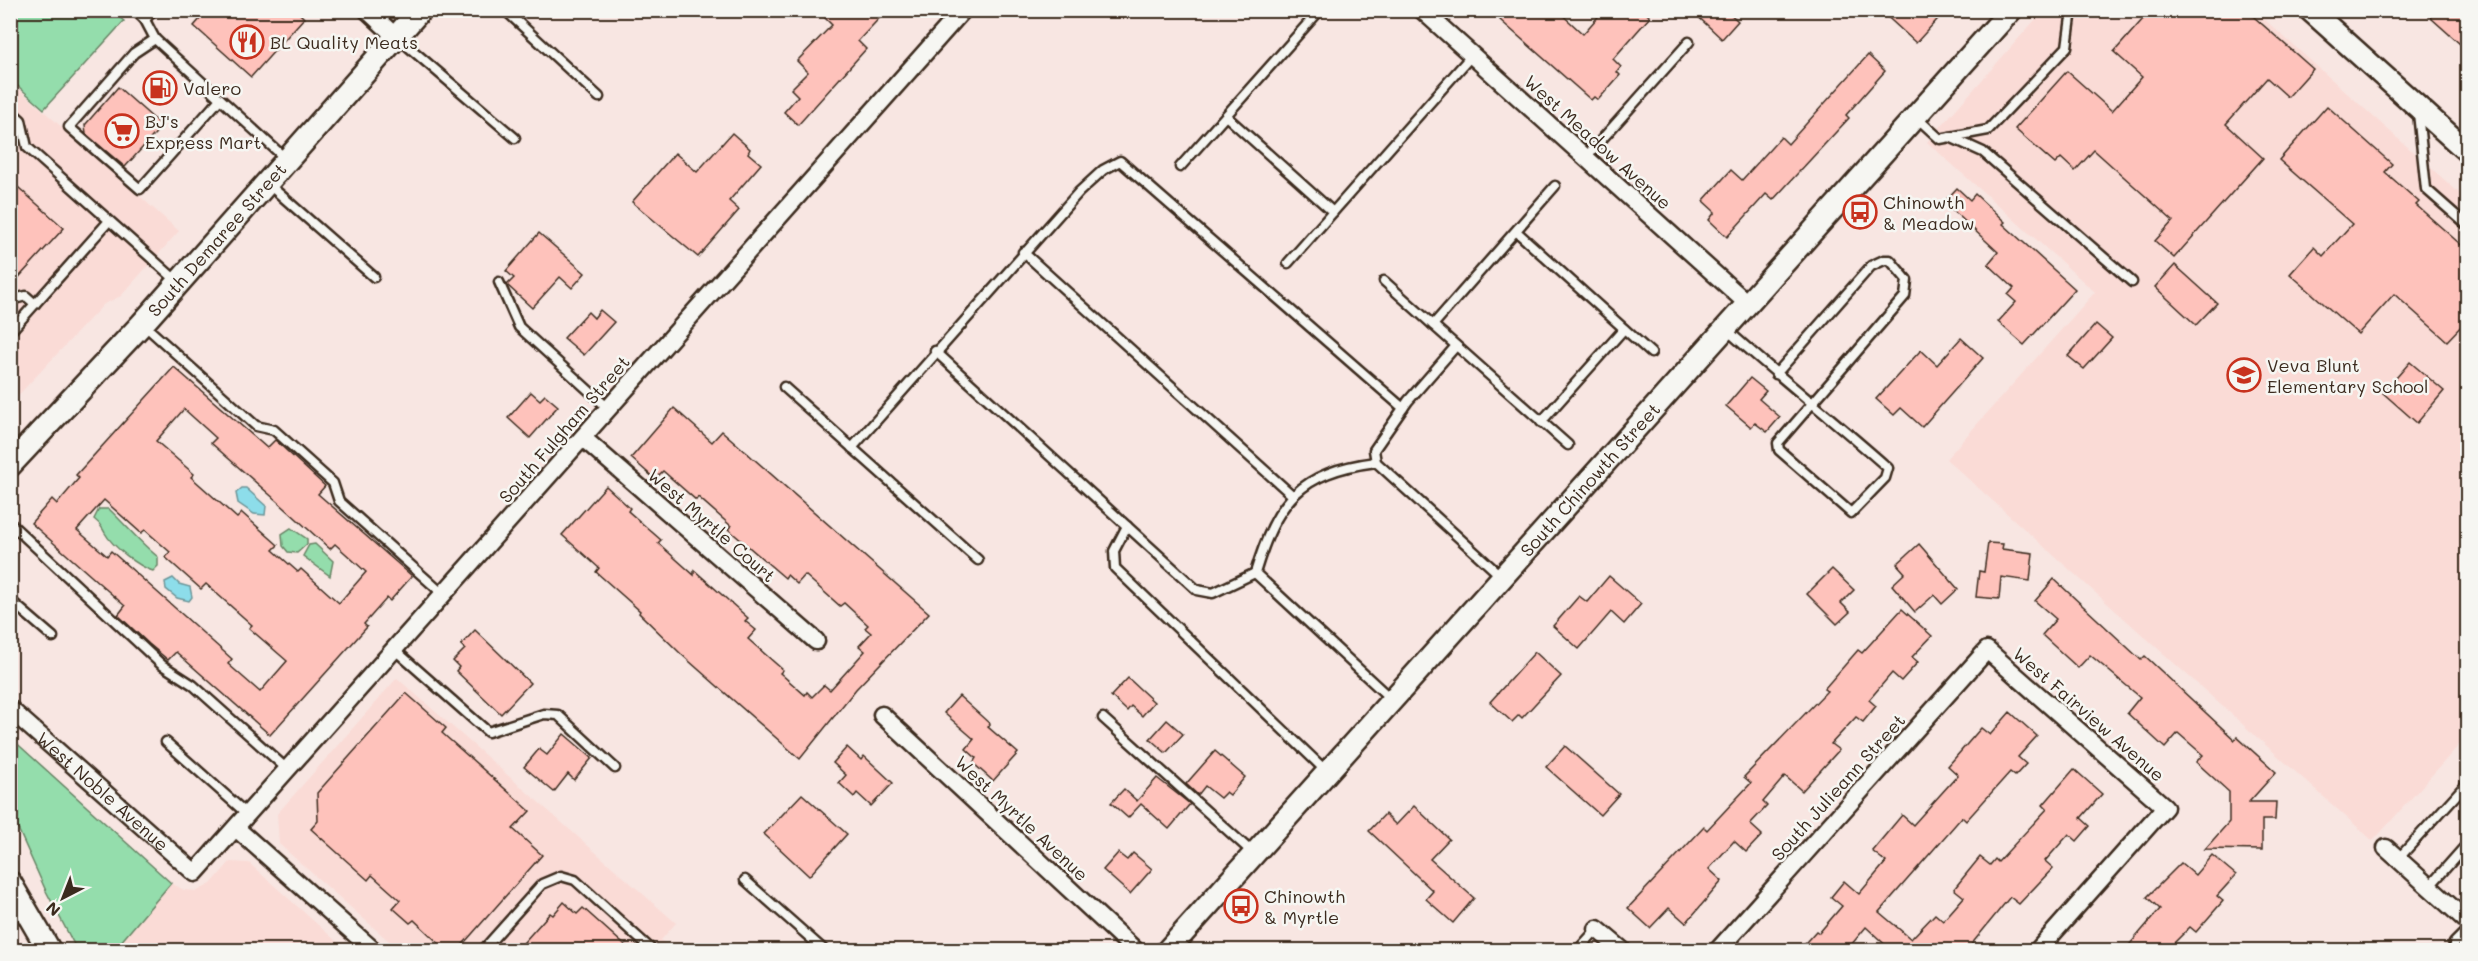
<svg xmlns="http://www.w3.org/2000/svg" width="2478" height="961" font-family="Mali,sans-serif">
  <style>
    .built { fill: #fadbd6 }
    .green { fill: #94ddac; stroke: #688465; stroke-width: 1.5 }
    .water { fill: #8dddea; stroke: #6c9598; stroke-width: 1.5 }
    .building { fill: #fec2bb; stroke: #3b2a1e; stroke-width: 1.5; fill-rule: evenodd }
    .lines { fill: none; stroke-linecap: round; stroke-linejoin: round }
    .service-casing { stroke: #3b2a1e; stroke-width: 13 }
    .minor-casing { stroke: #3b2a1e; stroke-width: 21 }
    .tertiary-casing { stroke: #3b2a1e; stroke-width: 26 }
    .secondary-casing { stroke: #3b2a1e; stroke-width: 27 }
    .service { stroke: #f6f6f2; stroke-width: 8 }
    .minor { stroke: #f6f6f2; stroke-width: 16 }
    .tertiary { stroke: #f6f6f2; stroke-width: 21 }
    .secondary { stroke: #f6f6f2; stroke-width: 22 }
    .labels { text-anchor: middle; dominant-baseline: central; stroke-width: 5; stroke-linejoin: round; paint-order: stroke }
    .poi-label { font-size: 18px; fill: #3b2a1e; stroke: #f6f6f2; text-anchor: start }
    .street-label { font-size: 18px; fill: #3b2a1e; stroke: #f6f6f2 }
  </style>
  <rect width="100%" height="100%" fill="#f8e6e2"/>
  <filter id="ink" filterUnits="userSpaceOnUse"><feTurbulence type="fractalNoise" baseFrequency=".0167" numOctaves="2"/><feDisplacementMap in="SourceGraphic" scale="12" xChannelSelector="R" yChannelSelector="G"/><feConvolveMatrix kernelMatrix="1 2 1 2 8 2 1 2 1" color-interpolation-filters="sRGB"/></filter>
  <g filter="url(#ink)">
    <g class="built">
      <polygon points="2043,11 2255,11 2467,200 2467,736 2373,841 1946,459 2095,292 1927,142"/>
      <polygon points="11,82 179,231 121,296 104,304 11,403"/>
      <polygon points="397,678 676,923 661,940 672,950 399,950 279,844 277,814"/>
      <polygon points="230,862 249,863 346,950 114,950 171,883 184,890 197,891 211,884"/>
    </g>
    <g class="green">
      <polygon points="11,10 112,11 124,21 44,109 11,80"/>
      <path d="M99,509h10c17,16 31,34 49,48v9l-5,5c-14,-4 -41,-25 -48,-38 -4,-7 -4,-9 -11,-14z"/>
      <polygon points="291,528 307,539 307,544 297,553 288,552 283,546 282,534"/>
      <polygon points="315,544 333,561 330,576 303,556 309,545"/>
      <polygon points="11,738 171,883 114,950 77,950 46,891 11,813"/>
    </g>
    <g class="water">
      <polygon points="246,488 266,506 265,515 254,514 238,503 236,493 242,488"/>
      <polygon points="173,578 179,584 190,587 192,597 189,601 177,598 166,589 165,582"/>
    </g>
    <g class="building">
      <polygon points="208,10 296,10 304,18 251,77 194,26"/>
      <polygon points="817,10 887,10 858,41 866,49 798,125 784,112 798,96 791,89 808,72 797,61 832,25"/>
      <polygon points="1508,10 1557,10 1583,34 1604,10 1643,10 1650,17 1613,59 1621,67 1617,72 1620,75 1598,100 1594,97 1591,100 1500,20"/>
      <polygon points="1691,10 1726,10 1738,21 1722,39"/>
      <polygon points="1880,10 1946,10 1916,43"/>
      <polygon points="2151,10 2246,10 2313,69 2288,97 2267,78 2226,124 2263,158 2174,258 2155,241 2173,221 2094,150 2075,171 2061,158 2055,164 2015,129 2067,71 2112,111 2142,77 2114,52"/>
      <polygon points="2422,10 2468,10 2468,51"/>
      <polygon points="1868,55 1885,71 1846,115 1849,118 1773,200 1766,194 1727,237 1709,220 1715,212 1703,201 1731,170 1742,180 1781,137 1788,144"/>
      <polygon points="118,87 162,126 125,167 86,134 85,125"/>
      <polygon points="2327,106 2392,164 2385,172 2419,202 2416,205 2468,251 2468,319 2447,341 2394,294 2358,334 2290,274 2314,247 2323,256 2352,224 2279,160"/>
      <polygon points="732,133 750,149 748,153 761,164 729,201 739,210 698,257 632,202 675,153 697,172"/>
      <polygon points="10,180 64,228 10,287"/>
      <polygon points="1957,188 1970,200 1975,194 2005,222 2003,224 2075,289 2024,345 1998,322 2016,302 2008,295 2014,288 1988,264 1998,252 1944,202"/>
      <polygon points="539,233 585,273 572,288 560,277 532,308 507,285 514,278 506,271"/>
      <polygon points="2175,265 2217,303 2196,325 2155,287"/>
      <polygon points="600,310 614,322 584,355 564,338 588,312 594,318"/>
      <polygon points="2096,324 2112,338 2084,369 2068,356"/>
      <polygon points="1961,338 1983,358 1922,427 1901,408 1894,415 1876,399 1921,350 1937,365"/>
      <polygon points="2410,362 2444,391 2417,423 2383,393"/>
      <path d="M174,367l93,81 8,-8 50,46 -7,8 94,82 -22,25 -3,-3 -23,26 3,3 -97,108 -94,-83 -8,8 -19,-16 -31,-29 7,-9 -94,-83 21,-24 5,5 22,-26 -3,-3zM184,409l32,29 -5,5 66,58 53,48 5,-5 31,28 -27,31 -38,-34 -3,3 -25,-22 5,-5 -36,-32 -5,5 -46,-41 3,-3 -38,-33zM104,500l37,33 4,-3 25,22 -5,5 36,32 5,-5 46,41 -3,3 38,33 -27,31 -32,-28 4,-5 -67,-60 -54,-48 -4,5 -30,-26z"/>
      <polygon points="1750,378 1766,391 1759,399 1780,417 1767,432 1755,423 1751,427 1726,406"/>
      <polygon points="531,392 540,400 545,395 558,406 530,438 508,418"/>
      <polygon points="674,408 712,442 722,431 929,613 856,689 800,759 681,654 639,613 640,611 596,572 599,568 562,535 606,486 630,508 628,511 661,540 658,543 694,575 694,570 748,618 745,621 756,630 748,639 783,670 780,673 805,695 807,692 812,697 824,685 830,690 865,651 859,646 871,633 865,628 868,625 844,603 840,606 805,575 797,584 787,575 785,578 728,529 731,526 698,497 696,500 663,471 655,479 631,458"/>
      <polygon points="1988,543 2003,544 2002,549 2033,553 2030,581 2001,577 1999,599 1976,597 1979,571 1984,572"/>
      <polygon points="1919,544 1958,589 1942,604 1934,595 1915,612 1892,585 1905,573 1897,564"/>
      <polygon points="1832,569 1854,590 1841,603 1850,612 1837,624 1807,594"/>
      <polygon points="1609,576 1641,604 1624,624 1611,612 1579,649 1553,626 1579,596 1587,602"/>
      <polygon points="2054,579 2141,660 2145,656 2235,740 2237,737 2276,772 2249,802 2276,802 2275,820 2262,820 2262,850 2205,849 2229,822 2229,792 2196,762 2203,755 2178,733 2165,748 2127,713 2140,697 2090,655 2078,668 2042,635 2056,619 2035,601"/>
      <polygon points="1902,609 1932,636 1912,657 1918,662 1901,681 1892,673 1869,700 1876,706 1863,722 1856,717 1831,744 1839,750 1802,791 1785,776 1763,802 1767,806 1750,824 1762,835 1746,852 1734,841 1709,869 1722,881 1686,923 1669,908 1650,928 1628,908 1704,827 1707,830 1751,783 1744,777 1827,691 1824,689 1858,650 1862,653"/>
      <polygon points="475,630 530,683 501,714 456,671 459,667 453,661 465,649 461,645"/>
      <polygon points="1535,652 1561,676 1522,718 1519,715 1512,722 1490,702"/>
      <polygon points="1128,678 1154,702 1142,716 1131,706 1127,711 1111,696"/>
      <polygon points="406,693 446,728 442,733 530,811 513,829 542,855 457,951 447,951 414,920 410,923 393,908 400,900 372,875 368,880 311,829 318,821 317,793"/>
      <polygon points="959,696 990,724 988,727 1018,753 993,781 973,763 976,758 966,749 974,739 944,713"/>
      <polygon points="2010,712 2037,736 2018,757 2026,764 2015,776 2010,772 1966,821 1962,817 1879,912 1911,939 1935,914 1943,921 1964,897 1954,889 1980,857 1990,865 1995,859 1998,862 2047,809 2043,805 2074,769 2102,794 2081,818 2090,826 2077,841 2069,834 2045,861 2053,868 2019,904 2010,897 1966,951 1892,951 1866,927 1846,951 1798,951 1816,931 1819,933 1842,906 1831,897 1844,881 1859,894 1886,862 1872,851 1902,815 1913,825 1958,775 1948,766 1981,728 1990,735"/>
      <polygon points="1167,720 1183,734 1166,753 1150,739"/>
      <polygon points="564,734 592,758 574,780 568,774 554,792 524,767 539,749 547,755"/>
      <polygon points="1565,746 1619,794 1600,815 1546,767"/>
      <polygon points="847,747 861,760 864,756 893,783 871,806 857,793 854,797 839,783 846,775 833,763"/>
      <polygon points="1215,751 1245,777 1230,795 1226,792 1220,798 1205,786 1198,795 1186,784"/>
      <polygon points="1157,778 1190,804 1169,829 1141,804 1128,818 1111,803 1124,789 1137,801"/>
      <polygon points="802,794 847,834 809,876 764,834"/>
      <polygon points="1414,806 1449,839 1430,859 1474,898 1453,923 1426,899 1433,891 1369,831 1385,814 1396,825"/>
      <polygon points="1118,853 1127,860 1133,853 1152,869 1130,894 1103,870"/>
      <polygon points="2212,855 2236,875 2217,896 2223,901 2196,932 2190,927 2166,951 2124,951 2160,909 2147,897 2181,863 2195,875"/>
      <polygon points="564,902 577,914 583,908 631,951 516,951 550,913 553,915"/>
    </g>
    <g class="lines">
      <defs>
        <g id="service">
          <polyline points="135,10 145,20 155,39 287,160"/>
          <polyline points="505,10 599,97"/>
          <polyline points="145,20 153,10"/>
          <polyline points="397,37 515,138"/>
          <polyline points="155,39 134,53 69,127 140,189 220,99"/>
          <polyline points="10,110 21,120 27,147 178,282"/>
          <polyline points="2418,113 2426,189 2468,226"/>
          <polyline points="1226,116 1333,212"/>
          <polyline points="1916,117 1940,139 1988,130 2067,47 2072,10"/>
          <polyline points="1950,137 1983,152 2132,282"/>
          <polyline points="1586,157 1689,42"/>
          <polyline points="1180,167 1320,10"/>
          <polyline points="267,183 374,277"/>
          <polyline points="1555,186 1433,325 1568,445"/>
          <polyline points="1517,232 1651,353"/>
          <polyline points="1023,252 1292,495"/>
          <polyline points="1288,263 1472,55"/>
          <polyline points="1384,281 1433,325"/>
          <polyline points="499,282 519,327 609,409"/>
          <polyline points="10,303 14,299 26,296 35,304"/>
          <polyline points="143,324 256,426 274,430 333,483 339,501 444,595"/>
          <path d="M1726,329c53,48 108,91 162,139l-3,10 -34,35 -72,-63 -1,-7 127,-147 2,-16 -17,-20h-6l-13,6 -95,108"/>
          <polyline points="10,332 109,221"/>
          <polyline points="1456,346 1408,401 1374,450 1376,462 1502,577"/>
          <polyline points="935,351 1197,590 1213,593 1255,573"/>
          <polyline points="784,387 978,560"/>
          <polyline points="1541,422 1624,329"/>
          <polyline points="852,448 1079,192 1103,170 1120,161 1403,408"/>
          <path d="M1376,462c-77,10 -99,39 -121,111l137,127"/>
          <polyline points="10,523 162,665 193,685 288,770"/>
          <polyline points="1127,526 1114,551 1115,568 1327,772"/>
          <polyline points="10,600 53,637"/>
          <polyline points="395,650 488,732 544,714 558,715 615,768"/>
          <polyline points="1103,718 1254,854"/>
          <polyline points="166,742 248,815"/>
          <polyline points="2398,859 2468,782"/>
          <polyline points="745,880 824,950"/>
          <polyline points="2429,887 2468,843"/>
          <polyline points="483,950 542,884 561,876 575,880 652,950"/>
          <polyline points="1578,950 1597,929"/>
          <polyline points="2453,950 2454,943 2468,929"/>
        </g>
        <g id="minor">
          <polyline points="367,10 396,37"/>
          <polyline points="1422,10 1748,304"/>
          <polyline points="583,438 816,641"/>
          <path id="s1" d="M10,709l185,164 768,-863"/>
          <polyline points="882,715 1135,950"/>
          <polyline points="237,829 373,950"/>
          <polyline points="2386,848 2468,922"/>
          <polyline points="1597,929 1622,950"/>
          <polyline points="1718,950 1987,650 2165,807 2038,950"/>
        </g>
        <g id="tertiary">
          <polyline points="2310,10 2468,152"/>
          <path id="s2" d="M1168,950l843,-940"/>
        </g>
        <g id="secondary">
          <path id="s3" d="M10,465l132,-141 278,-314"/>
          <polyline points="10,883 49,950"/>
        </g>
      </defs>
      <use href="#service" class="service-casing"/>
      <use href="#minor" class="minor-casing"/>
      <use href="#tertiary" class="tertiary-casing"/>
      <use href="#secondary" class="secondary-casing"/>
      <use href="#service" class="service"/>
      <use href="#minor" class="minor"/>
      <use href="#tertiary" class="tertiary"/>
      <use href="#secondary" class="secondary"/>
    </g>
  </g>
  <defs>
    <symbol id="restaurant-ring" viewBox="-11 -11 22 22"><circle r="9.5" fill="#f6f6f2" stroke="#c8321e" stroke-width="1.5"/><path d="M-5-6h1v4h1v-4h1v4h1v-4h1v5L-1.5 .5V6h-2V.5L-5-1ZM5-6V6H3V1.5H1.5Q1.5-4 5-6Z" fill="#c8321e"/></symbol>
    <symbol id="fuel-ring" viewBox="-11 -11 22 22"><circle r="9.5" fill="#f6f6f2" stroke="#c8321e" stroke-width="1.5"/><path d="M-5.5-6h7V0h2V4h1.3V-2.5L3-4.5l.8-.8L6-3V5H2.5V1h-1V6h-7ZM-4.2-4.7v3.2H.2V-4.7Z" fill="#c8321e"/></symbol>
    <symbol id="supermarket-ring" viewBox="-11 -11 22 22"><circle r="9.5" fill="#f6f6f2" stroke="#c8321e" stroke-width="1.5"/><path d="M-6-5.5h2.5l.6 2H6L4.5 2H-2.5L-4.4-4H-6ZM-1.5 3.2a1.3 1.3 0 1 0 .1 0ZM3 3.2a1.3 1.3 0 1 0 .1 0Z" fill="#c8321e"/></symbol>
    <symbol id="bus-ring" viewBox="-11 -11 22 22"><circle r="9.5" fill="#f6f6f2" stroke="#c8321e" stroke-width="1.5"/><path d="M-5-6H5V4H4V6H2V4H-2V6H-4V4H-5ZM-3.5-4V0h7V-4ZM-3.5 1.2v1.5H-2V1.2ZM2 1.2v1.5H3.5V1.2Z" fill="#c8321e"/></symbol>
    <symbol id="school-ring" viewBox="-11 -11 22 22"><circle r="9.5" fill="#f6f6f2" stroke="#c8321e" stroke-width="1.5"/><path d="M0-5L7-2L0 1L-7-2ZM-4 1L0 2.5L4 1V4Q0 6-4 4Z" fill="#c8321e"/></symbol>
  </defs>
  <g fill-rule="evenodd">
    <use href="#restaurant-ring" x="228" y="23" width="38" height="38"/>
    <use href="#fuel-ring" x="141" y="69" width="38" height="38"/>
    <use href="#supermarket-ring" x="103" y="112" width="38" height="38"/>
    <use href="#bus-ring" x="1841" y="193" width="38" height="38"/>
    <use href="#school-ring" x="2225" y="356" width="38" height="38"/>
    <use href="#bus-ring" x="1222" y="887" width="38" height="38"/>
  </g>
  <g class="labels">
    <g class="poi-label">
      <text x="270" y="42">BL Quality Meats</text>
      <text x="183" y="88">Valero</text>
      <text x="145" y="121">BJ's<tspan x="145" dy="21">Express Mart</tspan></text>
      <text x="1883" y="202">Chinowth<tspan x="1883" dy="21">&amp; Meadow</tspan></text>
      <text x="2267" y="365">Veva Blunt<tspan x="2267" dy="21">Elementary School</tspan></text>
      <text x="1264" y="896">Chinowth<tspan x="1264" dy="21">&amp; Myrtle</tspan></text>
    </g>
    <g class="street-label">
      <text transform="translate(1598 142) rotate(42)">West Meadow Avenue</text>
      <text stroke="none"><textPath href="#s3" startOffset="306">South Demaree Street</textPath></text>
      <text transform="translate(564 429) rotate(-49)">South Fulgham Street</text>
      <text stroke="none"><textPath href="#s2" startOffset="632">South Chinowth Street</textPath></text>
      <text transform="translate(712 525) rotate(41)">West Myrtle Court</text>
      <text transform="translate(2089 714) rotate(41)">West Fairview Avenue</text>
      <text transform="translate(1838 787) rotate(-48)">South Julieann Street</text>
      <text stroke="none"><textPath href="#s1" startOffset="124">West Noble Avenue</textPath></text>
      <text transform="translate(1022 818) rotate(43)">West Myrtle Avenue</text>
    </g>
  </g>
  <rect width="2478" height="961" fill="none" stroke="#f6f6f2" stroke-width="36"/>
  <rect x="18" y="18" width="2442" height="925" fill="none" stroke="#3b2a1e" stroke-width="2" filter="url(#ink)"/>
  <g transform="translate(63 898) rotate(222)" stroke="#f6f6f2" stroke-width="4.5" paint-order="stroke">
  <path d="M0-4.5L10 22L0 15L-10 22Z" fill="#3b2a1e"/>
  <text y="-9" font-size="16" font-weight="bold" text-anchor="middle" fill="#3b2a1e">N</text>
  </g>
</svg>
